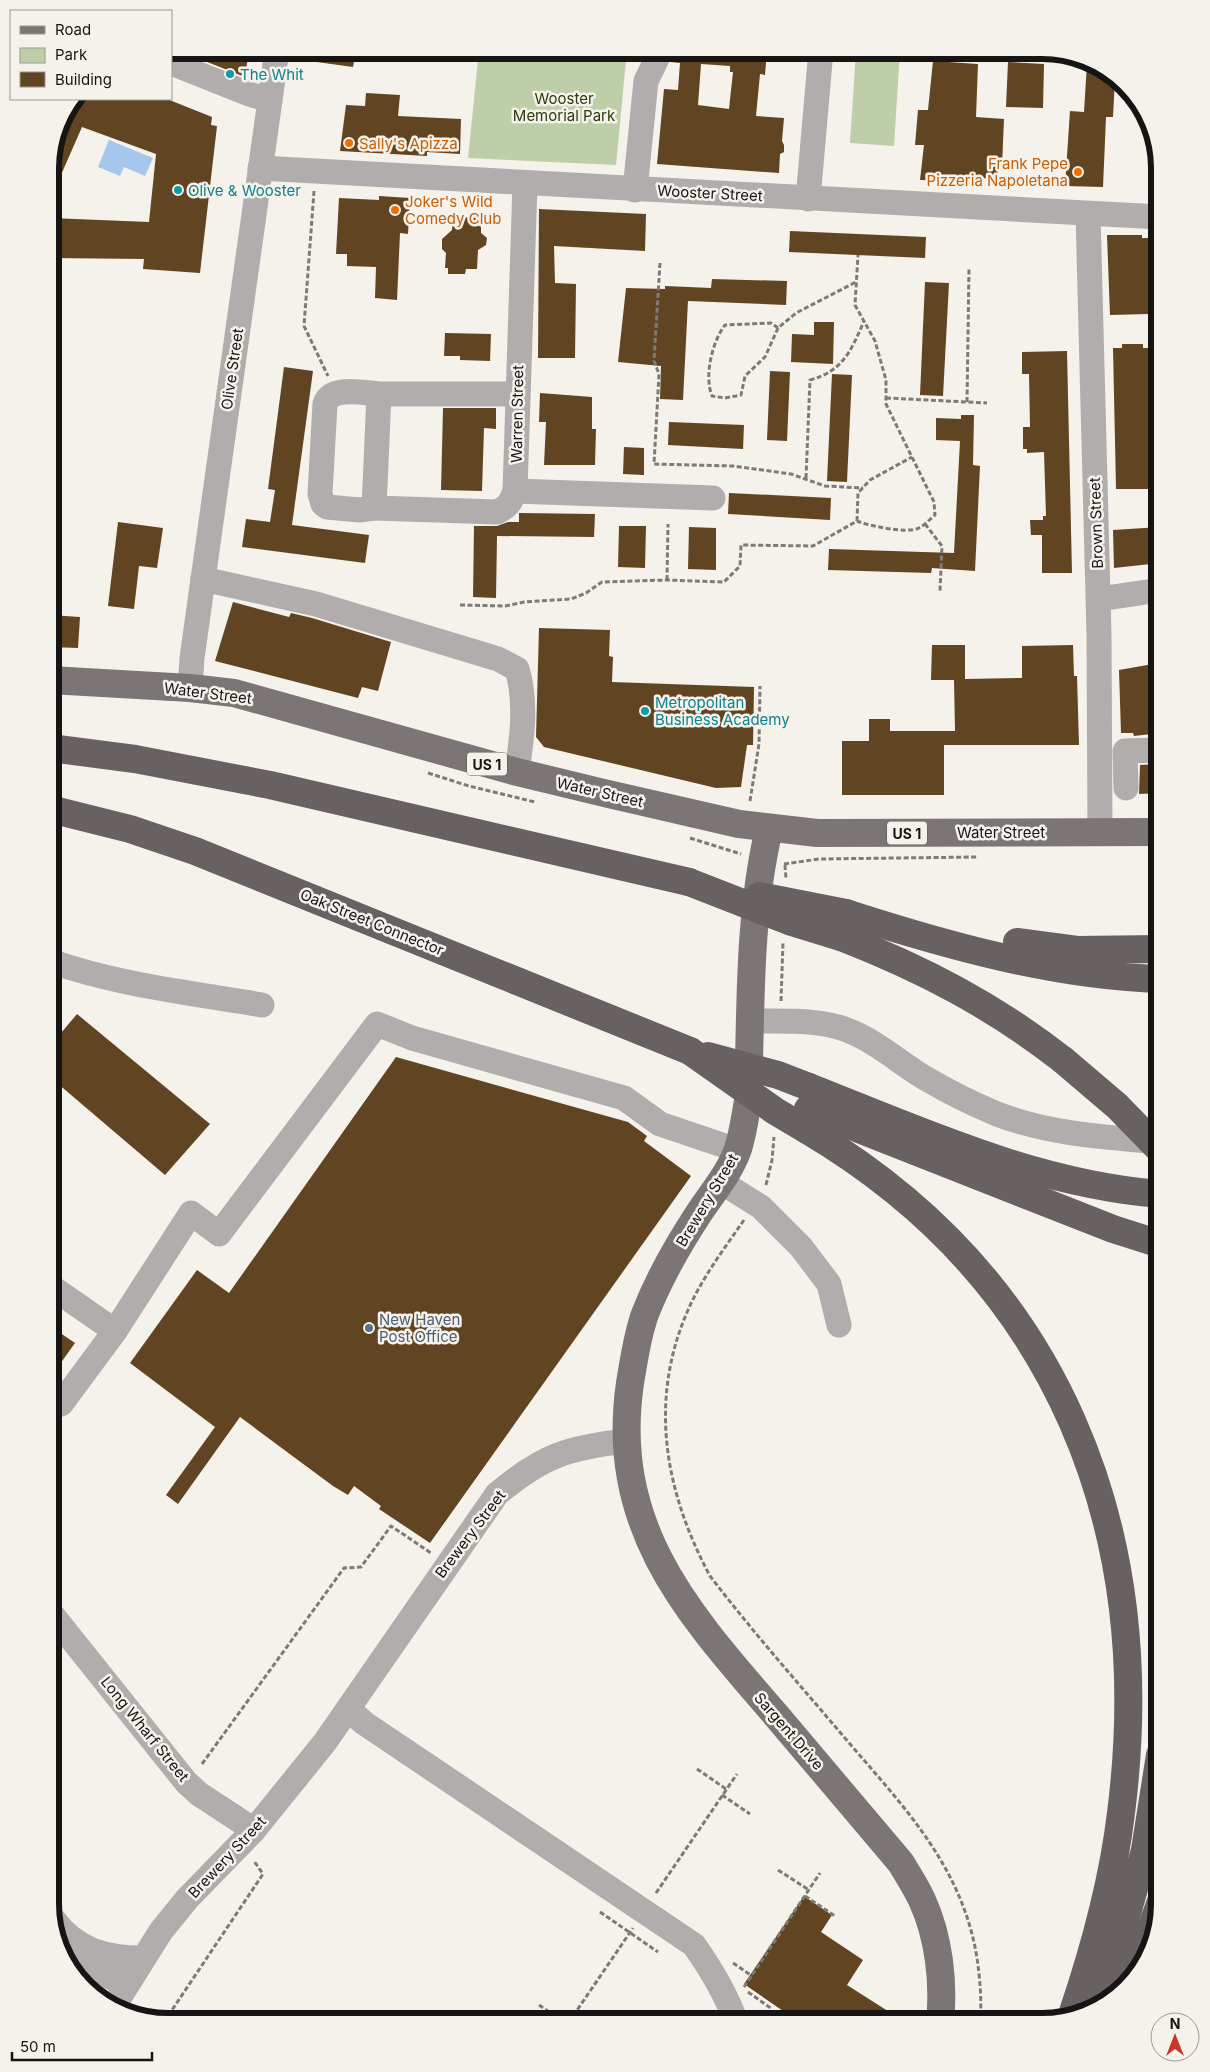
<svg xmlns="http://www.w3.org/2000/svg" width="1210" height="2072" font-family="Inter,sans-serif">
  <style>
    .green { fill: #becea9 }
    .water { fill: #a6c7ec }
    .building { fill: #614522; fill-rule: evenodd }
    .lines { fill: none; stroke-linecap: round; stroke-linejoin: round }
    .path { stroke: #7e7b77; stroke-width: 3; stroke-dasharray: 5 2.5; stroke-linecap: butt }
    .minor { stroke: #b1adad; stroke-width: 25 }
    .major { stroke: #7b7575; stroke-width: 28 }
    .highway { stroke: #676161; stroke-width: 28 }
    .highway-bridge { stroke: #676161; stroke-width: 28 }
    .culture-dot { fill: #0f9aa8; stroke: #f5f1eb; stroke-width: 2 }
    .food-dot { fill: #e8710a; stroke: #f5f1eb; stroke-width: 2 }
    .service-dot { fill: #5c6f8a; stroke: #f5f1eb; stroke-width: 2 }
    .labels { text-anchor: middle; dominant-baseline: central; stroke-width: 5; stroke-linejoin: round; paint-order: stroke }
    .shield { fill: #f5f1eb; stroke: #5a5754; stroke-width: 1 }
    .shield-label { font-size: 14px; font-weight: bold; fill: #171513 }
    .culture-label { font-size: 15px; fill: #0d838f; stroke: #f5f1eb; text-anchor: start }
    .park-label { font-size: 15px; fill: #2b3c0b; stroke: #f5f1eb }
    .food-label { font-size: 15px; fill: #c56008; stroke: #f5f1eb; text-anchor: start }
    .street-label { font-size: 15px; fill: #171513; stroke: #f5f1eb }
    .service-label { font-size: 15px; fill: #4e5e75; stroke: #f5f1eb; text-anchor: start }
    .rim { fill: none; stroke: #171513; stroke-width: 6 }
  </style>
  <rect width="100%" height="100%" fill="#f5f1eb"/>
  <g class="green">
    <polygon points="479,50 627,50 616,165 468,158"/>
    <polygon points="856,50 900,50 894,146 850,143"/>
  </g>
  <polygon class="water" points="109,140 153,158 145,176 124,167 120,176 98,167"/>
  <g class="building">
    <polygon points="177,50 249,50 245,77"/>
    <polygon points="296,50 356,50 353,67 295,59"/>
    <path d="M675,50h92l-2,25 -5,-1 -4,42 28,2 -2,23 2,4v7l-4,2 -1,19 -122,-9 7,-75 14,1 2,-27 -9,-1zM701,64l29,2v6h3l-4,37 -31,-4z"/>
    <polygon points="933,61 978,64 976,117 1004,119 1002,166 998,166 997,179 963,177 963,181 920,180 924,145 915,145 918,110 928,110"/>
    <polygon points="1008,62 1044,64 1043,108 1006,107"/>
    <polygon points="1087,63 1108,70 1115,79 1113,117 1106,117 1103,187 1065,186 1070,111 1084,112"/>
    <polygon points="366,93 400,95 398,116 461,119 460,154 427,152 427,156 340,151 346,105 365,106"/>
    <polygon points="75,99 167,99 212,117 211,125 217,126 200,273 143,269 144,259 50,258 50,218 149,222 156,154 82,127 50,200 50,161 59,123"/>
    <polygon points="379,196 410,198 408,234 400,233 397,300 375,298 376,267 347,266 347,254 336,254 339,198 379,200"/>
    <polygon points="539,209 646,214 645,251 554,246 555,283 576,284 575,358 538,358"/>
    <polygon points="453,217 481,218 481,233 487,238 486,245 478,250 477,269 466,269 465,274 448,274 448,268 445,268 446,253 442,249 442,239 452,230"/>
    <polygon points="790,231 926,237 925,258 789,252"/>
    <polygon points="1107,235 1142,235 1142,238 1155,238 1157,297 1149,297 1149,314 1110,315"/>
    <polygon points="712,279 787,281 786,305 688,301 683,400 660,399 661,366 618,362 626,288 665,289 665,286 711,288"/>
    <polygon points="925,282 949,283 943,396 920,395"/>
    <polygon points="814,322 834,322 833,364 791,362 792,334 814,335"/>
    <polygon points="445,333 491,334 490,361 460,360 460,356 444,356"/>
    <polygon points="1122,344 1143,344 1143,348 1160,348 1160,374 1157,374 1159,435 1157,444 1155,444 1155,471 1149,471 1149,489 1116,489 1113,348 1122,348"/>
    <polygon points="1067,351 1072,573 1042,573 1042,535 1031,535 1030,520 1043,520 1043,516 1046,516 1044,452 1027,453 1027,449 1023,449 1023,427 1030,427 1029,374 1022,374 1022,352"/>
    <polygon points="284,367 313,371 292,525 369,535 365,563 242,547 246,519 270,522 275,490 268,489"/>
    <polygon points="770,371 790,372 787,441 767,440"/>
    <polygon points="832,374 852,375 847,482 827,481"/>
    <polygon points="540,393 592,397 592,429 596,429 595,465 544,465 546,422 539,422"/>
    <polygon points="443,408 496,408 496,429 484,428 482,491 441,490"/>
    <polygon points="961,415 974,415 973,465 980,466 975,571 932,568 931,573 828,570 829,549 954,553 960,441 936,440 936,418 961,419"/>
    <polygon points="669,422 744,425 743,449 668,445"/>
    <polygon points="624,447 644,448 644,475 623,474"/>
    <polygon points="729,493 831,498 830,520 728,514"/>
    <polygon points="519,513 595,514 594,537 497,536 496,598 473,597 474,526 497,526 508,522 519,522"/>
    <polygon points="118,522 163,528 157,568 139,566 134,609 108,606"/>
    <polygon points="619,526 646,526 645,568 618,567"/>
    <polygon points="689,527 716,528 716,570 688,569"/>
    <polygon points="1160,527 1160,563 1114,568 1113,530"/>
    <polygon points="233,602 289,617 291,613 312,618 391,642 378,691 362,687 358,698 215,661"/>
    <polygon points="50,615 80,617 78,648 50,647"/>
    <polygon points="539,628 610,630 609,656 613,657 612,682 754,687 753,745 747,745 741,787 716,788 544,747 536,737"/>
    <polygon points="932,645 965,645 965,679 1022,678 1022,646 1073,645 1074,676 1077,676 1079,745 944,745 944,795 842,795 842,741 869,741 869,719 890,719 890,731 955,731 954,680 931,680"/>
    <polygon points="1153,664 1160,708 1160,733 1134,736 1133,733 1121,733 1119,670"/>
    <polygon points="1160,764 1160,793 1139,794 1140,765"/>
    <polygon points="77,1014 210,1124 165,1175 50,1077 50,1046"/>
    <polygon points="396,1057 628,1122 647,1136 644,1141 691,1176 430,1543 379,1509 381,1506 354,1486 348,1495 333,1486 240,1417 178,1504 166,1495 215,1427 130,1363 197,1270 229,1293"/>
    <polygon points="50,1326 75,1343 50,1378"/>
    <polygon points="804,1896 832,1915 821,1932 863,1960 847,1985 905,2022 780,2022 786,2013 744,1984"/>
  </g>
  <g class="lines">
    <g class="path">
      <polyline points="314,191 304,326 328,376"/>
      <polyline points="660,263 654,361 659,374 654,464 733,466 791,474 825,486 863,488"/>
      <path d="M778,328l-7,-5 -46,2c-13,17 -21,51 -13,71l13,2 16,-3 4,-19 20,-19 13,-29 18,-15 60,-31"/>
      <polyline points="886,398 987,403"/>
      <polyline points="967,402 969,268"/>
      <path d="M806,478l4,-98c33,-9 41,-29 54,-59"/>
      <polyline points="857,521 858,493 870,480 912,457"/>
      <polyline points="925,524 942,546 940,591"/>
      <polyline points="667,580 668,524"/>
      <path d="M460,605l45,1 19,-4 47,-3 15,-6 16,-11 65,-2 57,2 16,-16 1,-21 72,1 44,-25c12,5 51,13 62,7 6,-3 11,-9 16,-13l-1,-13 -48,-98v-24l-11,-39 -20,-36 3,-50"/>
      <polyline points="428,773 469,786 535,802"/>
      <polyline points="750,801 759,744 760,686"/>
      <polyline points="690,838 741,854"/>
      <polyline points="784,864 819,859 977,857"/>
      <polyline points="785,865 786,879"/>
      <polyline points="781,1001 783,942"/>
      <polyline points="766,1185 772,1160 774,1137"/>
      <path d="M744,1220c-20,29 -42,58 -56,90 -40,91 -23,182 22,266 42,55 89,108 134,161 58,68 118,128 133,221 3,21 5,43 3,64"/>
      <polyline points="202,1764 344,1568 361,1567 391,1526 431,1553"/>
      <polyline points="697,1769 726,1789"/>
      <polyline points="722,1795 750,1814"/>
      <polyline points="778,1870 809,1890"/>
      <polyline points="656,1893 737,1774"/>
      <polyline points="805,1896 835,1916"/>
      <polyline points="600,1912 658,1952"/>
      <polyline points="733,1963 752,1976"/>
      <polyline points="744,1987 820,1873"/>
      <polyline points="748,1992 772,2009"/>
      <polyline points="539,2005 564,2022"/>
      <polyline points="164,2022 263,1874 254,1861"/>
      <polyline points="569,2022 633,1928"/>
    </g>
    <g class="minor">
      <polyline points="171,63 249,94 270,100"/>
      <polyline points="260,168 1160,217"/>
      <polyline points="635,190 646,81 661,50"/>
      <polyline points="808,199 821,50"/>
      <polyline points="1088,214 1099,634 1100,832"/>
      <path d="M379,394c-16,-1 -48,-9 -54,10l-5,90 3,10 4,3 32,3 15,-2 5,-114h138"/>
      <polyline points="515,491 713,498"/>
      <path d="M374,508l123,4c11,-5 14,-10 18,-21l10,-307"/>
      <path d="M203,579l113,25 182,55 19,10c10,33 5,69 0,103"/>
      <polyline points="1099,599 1160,590"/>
      <polyline points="190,688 192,658 277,50"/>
      <polyline points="1126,788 1125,751 1160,750"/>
      <path d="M50,961c68,24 141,32 212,44"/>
      <path d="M751,1021c26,0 53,-1 79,4 36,7 65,35 95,53 22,13 48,26 72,36 52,20 107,23 163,28"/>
      <polyline points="721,1182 761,1207 801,1247 829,1284 839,1325"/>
      <polyline points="115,1331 191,1213 219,1234 377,1024 412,1038 624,1098 660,1124 737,1150"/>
      <polyline points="50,1407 61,1404 115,1331 50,1286"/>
      <polyline points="50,1612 186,1782 199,1794 254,1830"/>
      <path d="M348,1709l16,14 330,222c17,24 32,49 42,77"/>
      <path d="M54,1920c23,31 53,38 89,38"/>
      <polyline points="74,1954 95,1970 127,1985"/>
      <path d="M114,2006l47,-75 26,-32 67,-69 71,-88 172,-248c45,-38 72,-47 130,-53"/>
    </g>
    <g class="major">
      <polyline points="50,680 190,688 234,693 517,772 604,793 739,824 817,833 1160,832"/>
      <path d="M769,829c-21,89 -18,182 -21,272 -3,16 -5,32 -10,48 -8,23 -25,43 -39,64 -21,32 -40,65 -54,101 -8,22 -11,46 -15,69 -21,145 58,230 145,331 42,50 84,99 126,149 7,12 15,24 21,37 17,37 22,82 18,122"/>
    </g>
    <g class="highway">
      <polyline points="50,748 135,759 270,785 689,882"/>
      <polyline points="50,809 130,829 195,851 690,1051"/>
      <path d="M846,913c99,32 209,63 314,66"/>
      <path d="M841,937c82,32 153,69 222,123"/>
      <polyline points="1017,942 1077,950 1160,949"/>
      <path d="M809,1087c114,45 227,97 351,107"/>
      <polyline points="808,1109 1113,1229 1160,1244"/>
      <path d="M807,1130c252,149 350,399 314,683 -8,68 -27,137 -49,202"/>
      <polyline points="1134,1975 1160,1904"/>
      <polyline points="1105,2000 1114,1959 1145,1850 1160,1755"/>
    </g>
    <g class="highway-bridge">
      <polyline points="689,882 789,921 841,937"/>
      <polyline points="759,896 846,913"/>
      <polyline points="690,1051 775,1111 807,1130"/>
      <polyline points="708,1056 778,1075 809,1087"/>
      <polyline points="1063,1060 1117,1106 1160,1150"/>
    </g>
  </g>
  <g class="culture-dot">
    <circle cx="230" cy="74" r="5"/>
    <circle cx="178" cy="190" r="5"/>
    <circle cx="645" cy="711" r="5"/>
  </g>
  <g class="food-dot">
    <circle cx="349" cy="143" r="5"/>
    <circle cx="1078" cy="172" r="5"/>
    <circle cx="395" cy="210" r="5"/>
  </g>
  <circle class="service-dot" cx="369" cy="1328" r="5"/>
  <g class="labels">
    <g class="shield">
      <rect x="467" y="752.5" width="40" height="23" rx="4"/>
      <rect x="887" y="821.5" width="40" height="23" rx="4"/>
    </g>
    <g class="shield-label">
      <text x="487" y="764">US 1</text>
      <text x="907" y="833">US 1</text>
    </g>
    <g class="culture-label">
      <text x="240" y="74">The Whit</text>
      <text x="188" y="190">Olive &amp; Wooster</text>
      <text x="655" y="702">Metropolitan<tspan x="655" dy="17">Business Academy</tspan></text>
    </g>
    <g class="park-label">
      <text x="564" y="98">Wooster<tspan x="564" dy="17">Memorial Park</tspan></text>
    </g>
    <g class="food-label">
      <text x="359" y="143">Sally's Apizza</text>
      <text x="1068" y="163" text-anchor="end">Frank Pepe<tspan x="1068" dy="17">Pizzeria Napoletana</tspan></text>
      <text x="405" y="201">Joker's Wild<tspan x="405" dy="17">Comedy Club</tspan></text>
    </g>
    <g class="street-label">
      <text transform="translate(710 193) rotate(3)">Wooster Street</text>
      <text transform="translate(232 369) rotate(-82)">Olive Street</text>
      <text transform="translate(517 414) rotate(-89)">Warren Street</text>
      <text transform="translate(1096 523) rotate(-92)">Brown Street</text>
      <text transform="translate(208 693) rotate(7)">Water Street</text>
      <text transform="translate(600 792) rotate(13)">Water Street</text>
      <text x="1001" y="832">Water Street</text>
      <text transform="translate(372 922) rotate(22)">Oak Street Connector</text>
      <text transform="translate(707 1200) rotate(-59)">Brewery Street</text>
      <text transform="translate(470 1534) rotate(-53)">Brewery Street</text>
      <text transform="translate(145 1729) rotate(51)">Long Wharf Street</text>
      <text transform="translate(789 1731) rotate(49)">Sargent Drive</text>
      <text transform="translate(227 1857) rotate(-47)">Brewery Street</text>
    </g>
    <g class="service-label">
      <text x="379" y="1319">New Haven<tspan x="379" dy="17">Post Office</tspan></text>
    </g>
  </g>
  <path d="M0 0H1210V2072H0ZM168 59H1042A109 109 0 0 1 1151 168V1904A109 109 0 0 1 1042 2013H168A109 109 0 0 1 59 1904V168A109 109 0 0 1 168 59Z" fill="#f5f1eb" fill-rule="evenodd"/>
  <path class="rim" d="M168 59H1042A109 109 0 0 1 1151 168V1904A109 109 0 0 1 1042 2013H168A109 109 0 0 1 59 1904V168A109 109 0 0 1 168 59Z"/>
  <rect x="10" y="10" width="162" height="90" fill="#f5f1eb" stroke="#9c9995"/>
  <rect x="20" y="26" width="25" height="8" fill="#7b7575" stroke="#9c9995"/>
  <text x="55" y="35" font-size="15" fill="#171513">Road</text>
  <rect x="20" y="48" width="25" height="15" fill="#becea9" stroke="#9c9995"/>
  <text x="55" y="60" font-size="15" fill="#171513">Park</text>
  <rect x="20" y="72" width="25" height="15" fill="#614522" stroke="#9c9995"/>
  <text x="55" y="85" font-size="15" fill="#171513">Building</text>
  <g transform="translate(1175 2037)"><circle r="24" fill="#f5f1eb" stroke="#9c9995"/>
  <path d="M0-4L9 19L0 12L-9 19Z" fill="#c5382b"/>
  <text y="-8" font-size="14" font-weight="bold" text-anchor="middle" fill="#171513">N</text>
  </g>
  <path d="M12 2052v8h140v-8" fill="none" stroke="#171513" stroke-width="2.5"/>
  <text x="20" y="2052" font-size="15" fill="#171513" stroke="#f5f1eb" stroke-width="4" paint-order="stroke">50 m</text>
</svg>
